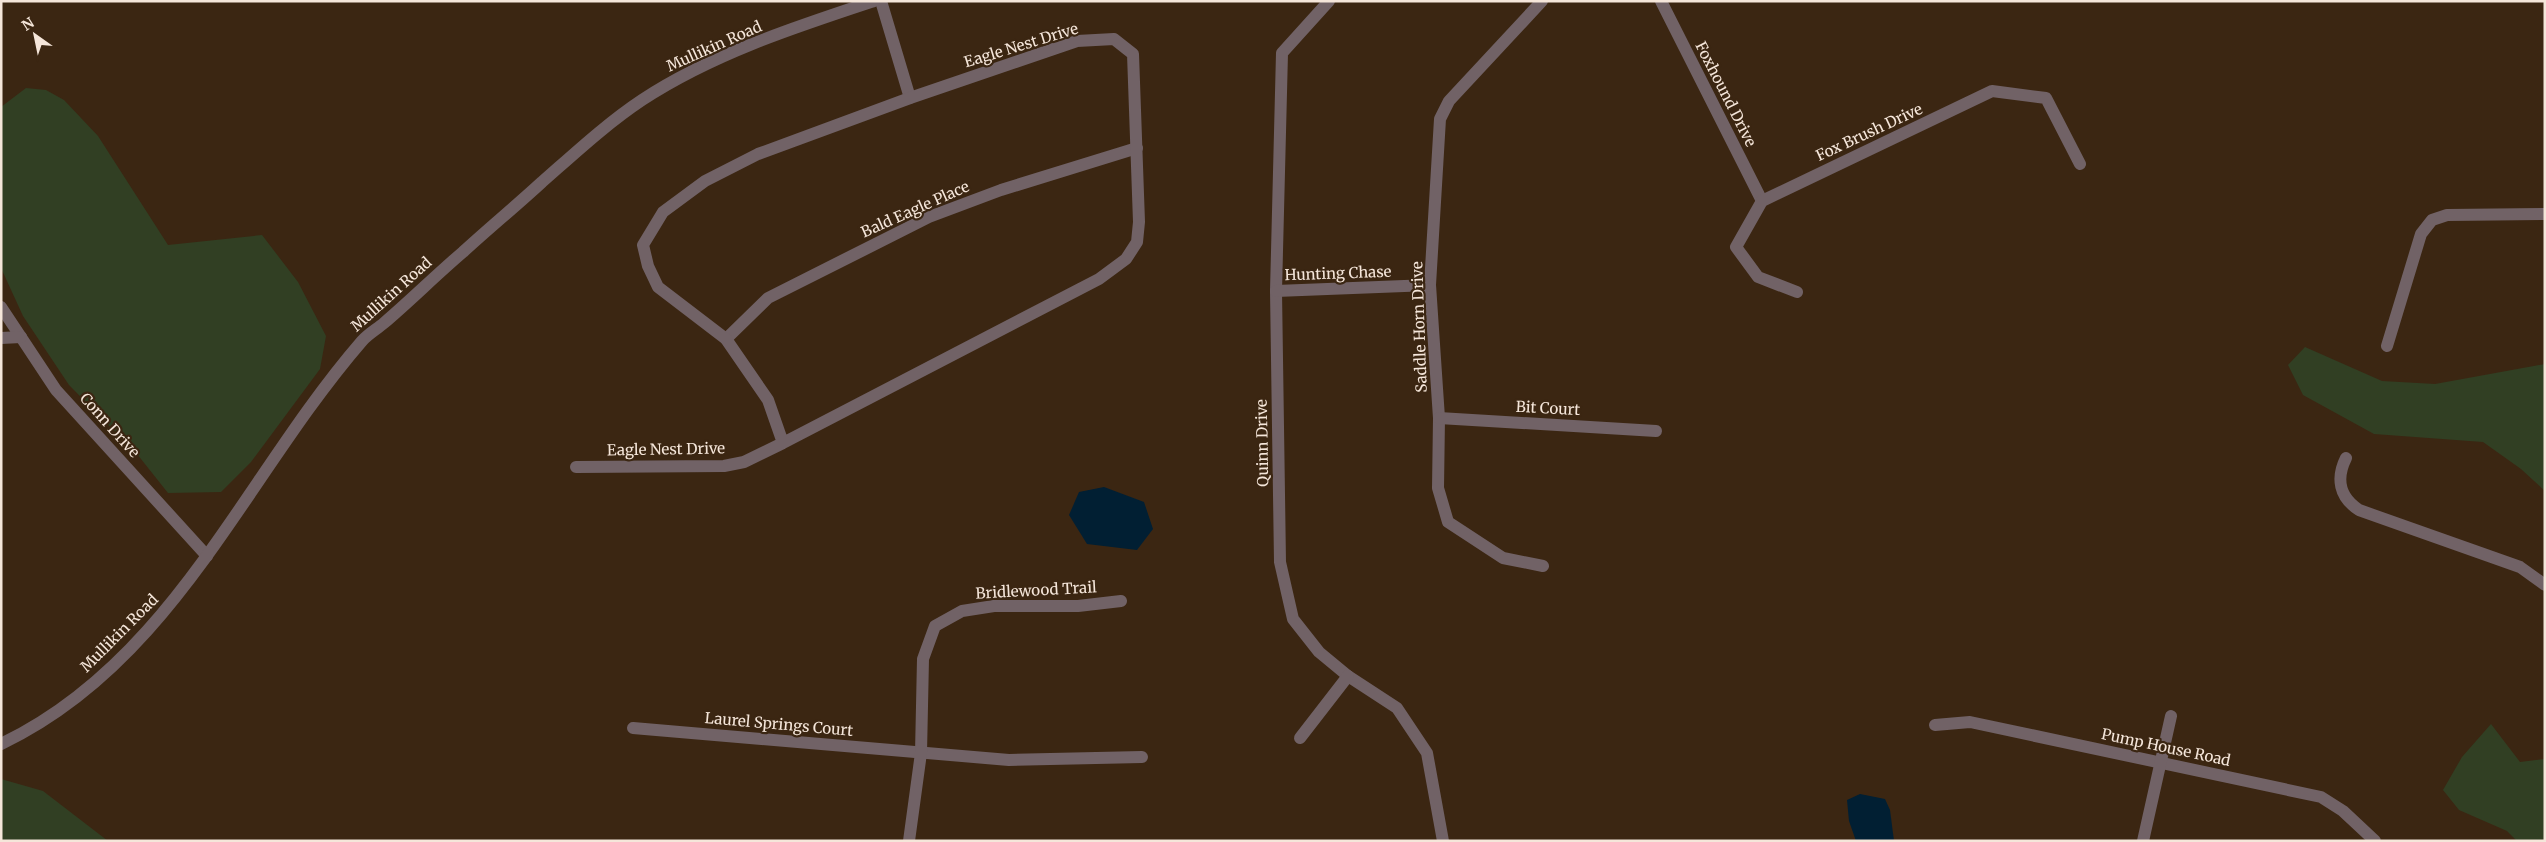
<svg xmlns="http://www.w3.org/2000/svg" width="2546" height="842" font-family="Merriweather,serif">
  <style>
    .green { fill: #313f23 }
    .water { fill: #011f33 }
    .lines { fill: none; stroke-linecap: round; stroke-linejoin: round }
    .minor { stroke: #716266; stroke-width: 12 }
    .labels { text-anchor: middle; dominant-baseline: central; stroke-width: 4.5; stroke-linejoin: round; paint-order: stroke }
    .street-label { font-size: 15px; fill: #f5e6da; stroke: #3b2612 }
  </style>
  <rect width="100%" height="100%" fill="#3b2612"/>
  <g class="green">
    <polygon points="26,88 46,90 64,100 98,136 168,245 262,235 298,282 326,336 320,369 251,462 221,492 168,493 137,454 69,385 23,316 1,268 1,107"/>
    <polygon points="2305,347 2382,381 2435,384 2545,364 2545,491 2521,469 2483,442 2374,434 2303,395 2288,365"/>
    <polygon points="2491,724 2520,762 2545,759 2545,841 2517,841 2507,831 2459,810 2443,790 2462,757"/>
    <polygon points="1,779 43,791 108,841 1,841"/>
  </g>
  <g class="water">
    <polygon points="1104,487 1144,502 1153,529 1137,550 1087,544 1069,515 1079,492"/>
    <polygon points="1860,794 1885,799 1890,810 1894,841 1856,841 1849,821 1847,800"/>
  </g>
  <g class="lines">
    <g class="minor">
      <polyline points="881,1 910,98"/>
      <polyline points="1329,1 1282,53 1276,291 1280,562 1293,619 1319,652 1348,676 1397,708 1427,753 1443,841"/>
      <polyline points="1542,1 1449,101 1440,119 1430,285 1439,418 1438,488 1448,522 1503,558 1543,566"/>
      <polyline points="1661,1 1762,201"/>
      <polyline points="1276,291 1430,285"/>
      <polyline points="1797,292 1758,277 1736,247 1762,201 1992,91 2046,98 2080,164"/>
      <polyline points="1,307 56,390 207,556"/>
      <polyline points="1,338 21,337"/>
      <polyline points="726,339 768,298 929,217 1001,190 1137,148"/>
      <polyline points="2387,346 2421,234 2432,220 2447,215 2545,214"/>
      <polyline points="1439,418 1656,431"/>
      <path d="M2346,458c-10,20 -7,39 13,52l161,57 25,18"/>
      <polyline points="576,467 724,466 744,462 783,443 1099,279 1126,259 1137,242 1139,222 1133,54 1114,39 1077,41 910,98 758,154 705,181 663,212 643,245 648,266 658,287 726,339 768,400 783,443"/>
      <polyline points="1935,725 1970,722 2321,797 2343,811 2375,841"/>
      <polyline points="633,728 1009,760 1142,757"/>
      <polyline points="1300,738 1348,676"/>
      <path d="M1,744c172,-82 243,-267 361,-403 6,-7 15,-12 22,-18 27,-23 52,-48 79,-71 26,-24 53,-46 79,-70 32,-28 64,-58 100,-82 70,-46 153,-73 232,-99"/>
      <polyline points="909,841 921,753 923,659 935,626 962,611 994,606 1078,606 1121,601"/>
      <polyline points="2143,841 2171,716"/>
    </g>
  </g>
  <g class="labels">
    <g class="street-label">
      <text transform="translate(1021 45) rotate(-17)">Eagle Nest Drive</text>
      <text transform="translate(714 46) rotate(-24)">Mullikin Road</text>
      <text transform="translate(1726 94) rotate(63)">Foxhound Drive</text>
      <text transform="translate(1869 132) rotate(-25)">Fox Brush Drive</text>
      <text transform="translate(915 209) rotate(-24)">Bald Eagle Place</text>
      <text transform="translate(1338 273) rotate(-2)">Hunting Chase</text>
      <text transform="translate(391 294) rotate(-42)">Mullikin Road</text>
      <text transform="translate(1419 327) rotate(-92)">Saddle Horn Drive</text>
      <text transform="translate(1548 408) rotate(3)">Bit Court</text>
      <text transform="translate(110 425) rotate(48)">Conn Drive</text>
      <text transform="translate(1262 443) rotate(-91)">Quinn Drive</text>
      <text transform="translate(666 449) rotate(-1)">Eagle Nest Drive</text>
      <text transform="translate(1036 590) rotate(-3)">Bridlewood Trail</text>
      <text transform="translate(119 633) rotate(-45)">Mullikin Road</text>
      <text transform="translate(779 724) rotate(5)">Laurel Springs Court</text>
      <text transform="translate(2166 747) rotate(12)">Pump House Road</text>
    </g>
  </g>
  <rect width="2546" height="842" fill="none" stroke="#f5e6da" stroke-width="5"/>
  <g transform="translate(35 35) rotate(327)" stroke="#3b2612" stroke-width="4" paint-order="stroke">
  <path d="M0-4L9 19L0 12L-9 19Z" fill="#f5e6da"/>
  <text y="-8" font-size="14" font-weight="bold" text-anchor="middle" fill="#f5e6da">N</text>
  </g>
</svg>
